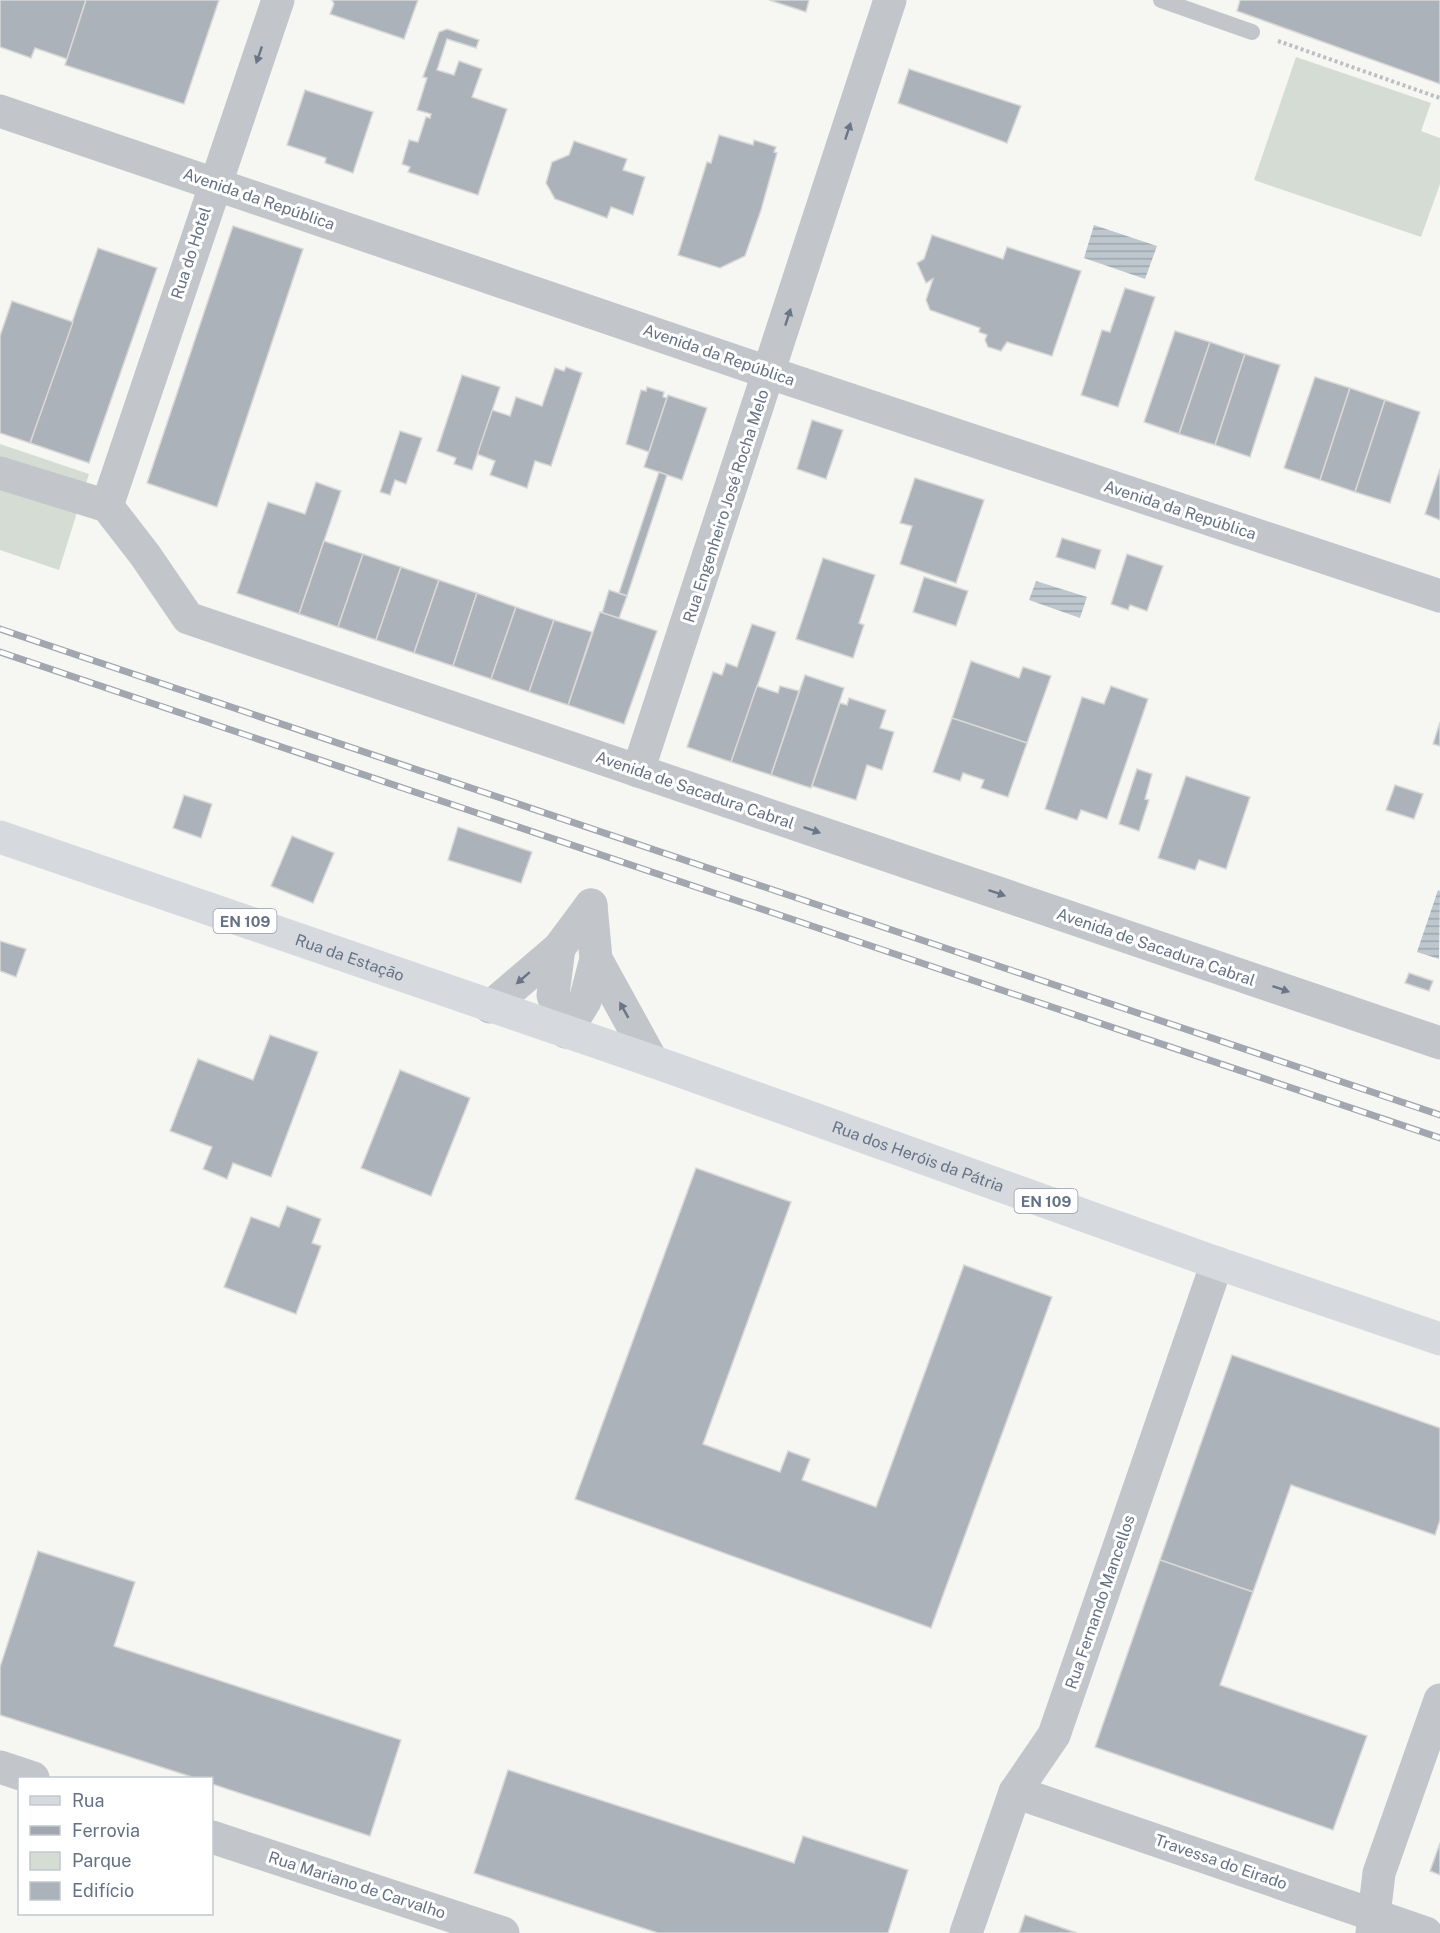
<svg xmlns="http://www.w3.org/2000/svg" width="1440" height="1933" font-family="'Public Sans',sans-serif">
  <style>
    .park { fill: #d5dcd3 }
    .water { fill: url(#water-rules) }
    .building { fill: #acb2ba; stroke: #d8d8d6; stroke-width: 1.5 }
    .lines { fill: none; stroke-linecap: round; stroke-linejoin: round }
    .path { stroke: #bcbec1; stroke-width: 4; stroke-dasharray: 3 3; stroke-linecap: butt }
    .lane { stroke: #c2c5c9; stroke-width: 16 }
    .street { stroke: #c2c5c9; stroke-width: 33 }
    .primary { stroke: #d6dadf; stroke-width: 33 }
    .rail-casing { stroke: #a2a7af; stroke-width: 7 }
    .rail { stroke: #fff; stroke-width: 4.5; stroke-dasharray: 14; stroke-linecap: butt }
    .oneway { fill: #6a7688 }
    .labels { text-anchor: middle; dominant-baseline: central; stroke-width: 6; stroke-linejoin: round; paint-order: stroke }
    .shield { fill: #fff; stroke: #939caa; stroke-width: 1.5 }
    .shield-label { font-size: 15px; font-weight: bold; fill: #657285 }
    .street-label { font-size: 16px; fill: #657285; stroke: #fff }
  </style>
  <defs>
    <pattern id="water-rules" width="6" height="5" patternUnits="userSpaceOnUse" patternTransform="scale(1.5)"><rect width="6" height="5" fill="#bec7ce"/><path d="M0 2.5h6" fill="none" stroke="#9ea6ad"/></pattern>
  </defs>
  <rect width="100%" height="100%" fill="#f6f7f3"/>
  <g class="park">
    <polygon points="1296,57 1431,103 1421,131 1440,138 1440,184 1421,237 1254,180"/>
    <polygon points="0,444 89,474 59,570 0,550"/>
  </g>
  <g class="water">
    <polygon points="1094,225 1157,246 1145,279 1084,258"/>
    <polygon points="1036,581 1087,597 1080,618 1029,600"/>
    <polygon points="1438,890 1440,891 1439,959 1417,952"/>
  </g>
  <g class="building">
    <polygon points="0,0 86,0 67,59 35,48 31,58 0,47"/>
    <polygon points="86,0 219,0 184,104 65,65"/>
    <polygon points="332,0 418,0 404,39 330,14 334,4"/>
    <polygon points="769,0 809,0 806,12"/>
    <polygon points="1240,0 1440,0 1440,84 1237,11"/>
    <polygon points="447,29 479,40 476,48 447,39 437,70 454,75 459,61 482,69 472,97 507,109 478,195 408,172 410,167 402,164 409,140 418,142 426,117 430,118 431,114 417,110 427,78 423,77 439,32"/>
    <polygon points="909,69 1021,106 1007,143 898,103"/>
    <polygon points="305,90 373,112 353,173 325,163 326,158 287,145"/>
    <polygon points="719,135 753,145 754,140 776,147 774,152 777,153 761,210 745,256 720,268 678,255 707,162 711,163"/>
    <polygon points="574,141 627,159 623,170 645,177 633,215 611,207 607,218 555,199 546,183 552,162 569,155"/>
    <polygon points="233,226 303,249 217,507 147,483"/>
    <polygon points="932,235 1003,259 1007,247 1081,271 1052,356 1007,342 1001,351 988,347 985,340 987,335 979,332 980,328 930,310 926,300 933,279 926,283 917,263 924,259"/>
    <polygon points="98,248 157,268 89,463 30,443"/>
    <polygon points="1125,288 1155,297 1118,407 1081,395 1102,330 1110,332"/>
    <polygon points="12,301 73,322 30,443 0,433 0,336"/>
    <polygon points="1175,331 1210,342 1179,434 1144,422"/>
    <polygon points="1210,342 1245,354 1215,445 1179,434"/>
    <polygon points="1245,354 1280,365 1250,457 1215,445"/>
    <polygon points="566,367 582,373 551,466 535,461 527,488 490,475 495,461 477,454 492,410 510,416 516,397 542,406 555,368 564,371"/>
    <polygon points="462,375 500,387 472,470 454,464 456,458 437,451"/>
    <polygon points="1315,377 1350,388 1320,480 1284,468"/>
    <polygon points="647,387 664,392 663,397 667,398 649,452 626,444 641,390 646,391"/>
    <polygon points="1350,388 1385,400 1355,492 1320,480"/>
    <polygon points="668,395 707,408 682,480 644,467"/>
    <polygon points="1385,400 1420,412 1390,503 1355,492"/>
    <polygon points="812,420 843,430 826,479 797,469"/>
    <polygon points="400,431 422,438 406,484 395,480 390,495 380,492"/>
    <polygon points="1440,469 1440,520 1425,514"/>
    <polygon points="659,472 667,475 627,596 619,593"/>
    <polygon points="915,478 984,500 956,583 900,564 912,526 900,523"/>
    <polygon points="316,482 341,491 299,614 237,593 268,502 305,514"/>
    <polygon points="1062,538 1101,550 1095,569 1056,557"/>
    <polygon points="324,541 363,554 338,627 299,614"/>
    <polygon points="363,554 401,567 376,640 338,627"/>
    <polygon points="1127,554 1163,566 1147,611 1130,605 1128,610 1111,604"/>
    <polygon points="823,558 875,575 859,623 864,625 853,658 796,639"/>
    <polygon points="401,567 439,580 414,653 376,640"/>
    <polygon points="924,577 968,591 956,626 913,612"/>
    <polygon points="439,580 477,593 453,666 414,653"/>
    <polygon points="609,590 627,596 619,618 602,613"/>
    <polygon points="477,593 516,607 491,679 453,666"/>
    <polygon points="516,607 554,620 529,692 491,679"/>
    <polygon points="600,612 657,631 624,724 568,705"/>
    <polygon points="554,620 592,632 568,705 529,692"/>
    <polygon points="752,624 776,632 731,762 687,747 713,672 722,675 726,663 737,667"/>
    <polygon points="971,661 1019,678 1023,667 1051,676 1027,743 952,718"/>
    <polygon points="805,675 844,688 811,788 771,775"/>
    <polygon points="757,686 778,693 780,686 799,691 771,775 731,762"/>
    <polygon points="1111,686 1148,699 1107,819 1081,810 1077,820 1045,809 1082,697 1104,704"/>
    <polygon points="849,698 886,710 880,728 894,732 882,770 867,765 856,800 812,786 840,703 847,705"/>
    <polygon points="952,718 1027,743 1008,797 981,788 984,780 963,773 960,781 933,772"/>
    <polygon points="1440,722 1440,746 1433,744"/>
    <polygon points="1137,769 1152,774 1145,799 1149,800 1139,831 1119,824"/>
    <polygon points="1186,776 1250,797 1226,869 1199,860 1195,870 1158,858"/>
    <polygon points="1395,785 1423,794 1414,819 1386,810"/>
    <polygon points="184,795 212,804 201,838 173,828"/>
    <polygon points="458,827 532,852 521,883 448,860"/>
    <polygon points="292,836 334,853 313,903 271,886"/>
    <polygon points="0,941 26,949 16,977 0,971"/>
    <polygon points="1409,973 1433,981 1429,991 1405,983"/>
    <polygon points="270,1035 318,1052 271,1177 233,1163 227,1179 203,1169 212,1147 170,1131 198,1059 253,1080"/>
    <polygon points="400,1070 470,1098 431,1196 361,1168"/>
    <polygon points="696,1168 791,1202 703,1444 780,1472 788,1451 810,1459 802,1480 876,1507 964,1265 1052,1297 931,1628 575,1499"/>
    <polygon points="287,1206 321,1219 312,1243 321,1246 296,1314 224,1287 251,1217 279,1227"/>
    <polygon points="1232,1355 1440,1428 1440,1520 1435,1535 1291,1485 1253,1592 1160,1560"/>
    <polygon points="38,1551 135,1582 114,1646 401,1740 370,1836 212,1784 212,1778 195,1778 0,1715 0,1667"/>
    <polygon points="1160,1560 1253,1592 1220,1685 1367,1736 1333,1830 1095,1747"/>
    <polygon points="508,1770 794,1863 803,1836 908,1870 888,1933 658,1933 474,1873"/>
    <polygon points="1440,1843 1440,1875 1430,1871"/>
    <polygon points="1025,1915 1077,1933 1019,1933"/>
  </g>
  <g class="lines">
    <polyline class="path" points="1278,41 1440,98"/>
    <polyline class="lane" points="1161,0 1252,32"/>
    <g class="street">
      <polyline points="0,111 770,373 1440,596"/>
      <polyline points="0,473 107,506 145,555 188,618 1440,1043"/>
      <polyline points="107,506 278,0"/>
      <polyline points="638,771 890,0"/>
      <polyline points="559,948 553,995 566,1032"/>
      <polyline points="596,959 652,1061"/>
      <polyline points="490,1007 559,948 591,905"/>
      <polyline points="566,1032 585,1001 596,959 591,905"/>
      <polyline points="0,1767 33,1778"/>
      <polyline points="1015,1792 1426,1933"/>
      <polyline points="212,1837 503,1933"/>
      <polyline points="966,1933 1015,1792 1054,1735 1217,1263"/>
      <polyline points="1372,1933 1379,1873 1440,1700"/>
    </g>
    <path class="primary" id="s1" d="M0,837l652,224 565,202 223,76"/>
    <defs>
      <g id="rail">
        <polyline points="0,629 1440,1115"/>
        <polyline points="0,652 1440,1138"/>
      </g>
    </defs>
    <use href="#rail" class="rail-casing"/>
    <use href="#rail" class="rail"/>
  </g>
  <defs><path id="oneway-solid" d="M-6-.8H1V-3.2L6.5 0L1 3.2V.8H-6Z" transform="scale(1.5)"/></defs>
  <g class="oneway">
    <use href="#oneway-solid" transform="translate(259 55) rotate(109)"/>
    <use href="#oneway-solid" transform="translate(848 131) rotate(-72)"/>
    <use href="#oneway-solid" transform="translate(788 317) rotate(-72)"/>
    <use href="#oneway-solid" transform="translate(812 830) rotate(19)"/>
    <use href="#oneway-solid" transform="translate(997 893) rotate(19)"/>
    <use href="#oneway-solid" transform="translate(523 978) rotate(139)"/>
    <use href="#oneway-solid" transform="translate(1281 989) rotate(19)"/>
    <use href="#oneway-solid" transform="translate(624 1010) rotate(-119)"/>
  </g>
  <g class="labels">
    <g class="shield">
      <rect x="213.5" y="909" width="63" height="24" rx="4.5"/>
      <rect x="1014.5" y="1189" width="63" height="24" rx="4.5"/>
    </g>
    <g class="shield-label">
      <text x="245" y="921">EN 109</text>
      <text x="1046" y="1201">EN 109</text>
    </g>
    <g class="street-label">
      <text transform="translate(259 199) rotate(19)">Avenida da República</text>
      <text transform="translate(191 253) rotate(-72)">Rua do Hotel</text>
      <text transform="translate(719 355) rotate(19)">Avenida da República</text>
      <text transform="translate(726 506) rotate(-72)">Rua Engenheiro José Rocha Melo</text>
      <text transform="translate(1180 510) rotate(18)">Avenida da República</text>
      <text transform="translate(695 790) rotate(19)">Avenida de Sacadura Cabral</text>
      <text transform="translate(1156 947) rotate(19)">Avenida de Sacadura Cabral</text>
      <text stroke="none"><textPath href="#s1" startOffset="370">Rua da Estação</textPath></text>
      <text stroke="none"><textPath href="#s1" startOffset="972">Rua dos Heróis da Pátria</textPath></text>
      <text transform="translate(1100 1602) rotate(-71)">Rua Fernando Mancellos</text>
      <text transform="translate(1221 1862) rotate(19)">Travessa do Eirado</text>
      <text transform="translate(357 1885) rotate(18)">Rua Mariano de Carvalho</text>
    </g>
  </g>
  <rect x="18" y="1777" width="195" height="138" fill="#ffffff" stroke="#c1c7ce" stroke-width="1.5"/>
  <rect x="30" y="1796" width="30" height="9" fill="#d6dadf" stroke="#c1c7ce" stroke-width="1.5"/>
  <text x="72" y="1807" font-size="18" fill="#657285">Rua</text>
  <rect x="30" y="1826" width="30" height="9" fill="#a2a7af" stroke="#c1c7ce" stroke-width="1.5"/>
  <text x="72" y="1837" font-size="18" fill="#657285">Ferrovia</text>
  <rect x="30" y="1852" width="30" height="18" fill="#d5dcd3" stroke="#c1c7ce" stroke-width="1.5"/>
  <text x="72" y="1867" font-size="18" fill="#657285">Parque</text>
  <rect x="30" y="1882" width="30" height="18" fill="#acb2ba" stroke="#c1c7ce" stroke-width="1.5"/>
  <text x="72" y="1897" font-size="18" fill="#657285">Edifício</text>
</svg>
